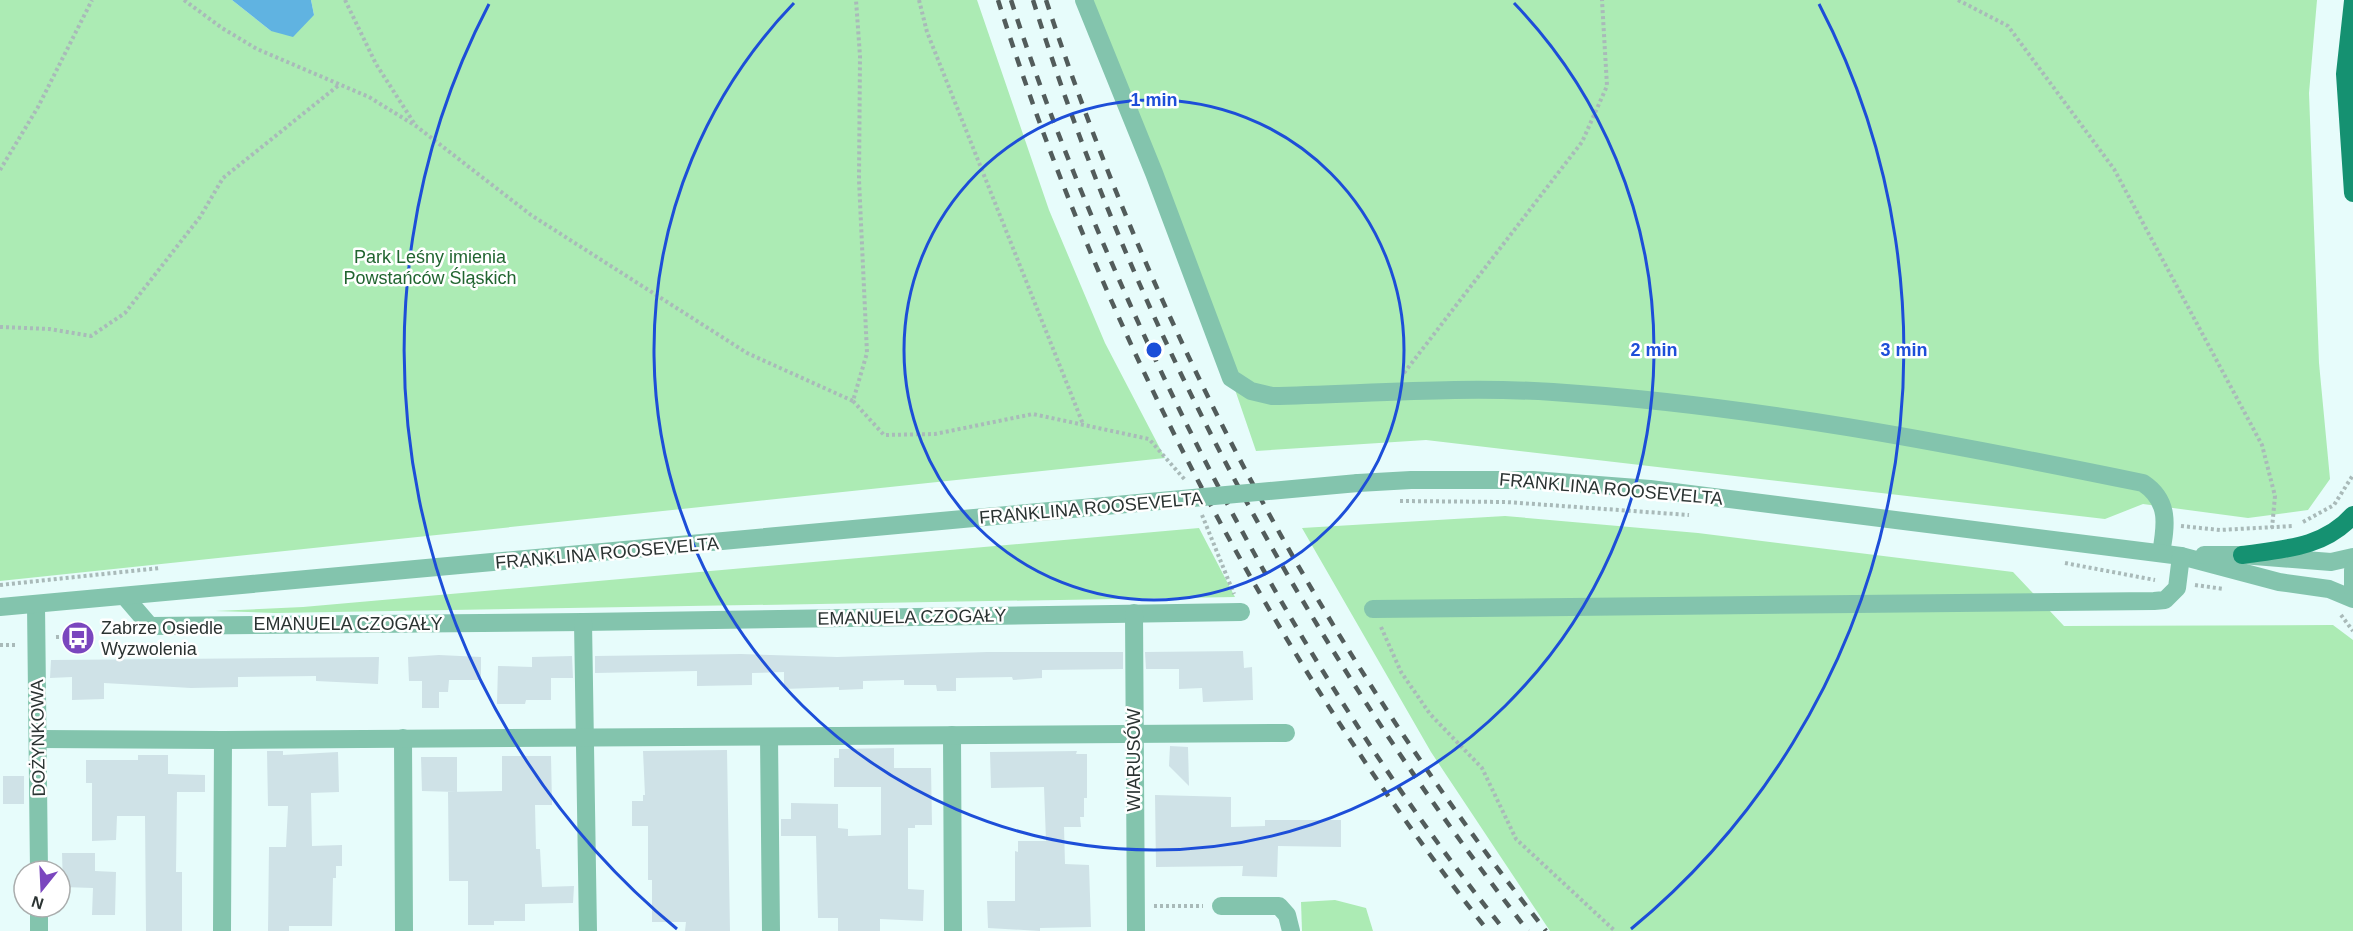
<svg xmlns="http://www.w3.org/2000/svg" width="2353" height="931" font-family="Helvetica,sans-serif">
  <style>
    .green { fill: #acebb4 }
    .water { fill: #60b3e1 }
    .building { fill: #cfe2e7 }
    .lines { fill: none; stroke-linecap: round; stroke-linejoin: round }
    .path { stroke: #a9bab9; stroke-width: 4; stroke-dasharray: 3 3; stroke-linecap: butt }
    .minor { stroke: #83c4ad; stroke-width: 18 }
    .major { stroke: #159171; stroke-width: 18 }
    .rail { stroke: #525c5b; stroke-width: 4.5; stroke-dasharray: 10 10; stroke-linecap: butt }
    .minor-bridge { stroke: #83c4ad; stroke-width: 18 }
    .ring { fill: none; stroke: #1d4ed8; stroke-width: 3 }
    .labels { text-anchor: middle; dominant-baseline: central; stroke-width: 5; stroke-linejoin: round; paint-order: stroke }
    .park-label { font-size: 18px; fill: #216530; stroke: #fff }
    .street-label { font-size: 18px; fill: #2b3332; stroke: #fff }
    .poi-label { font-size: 18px; fill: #2b3332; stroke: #fff; text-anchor: start }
    .centre { fill: #1d4ed8; stroke: #fff; stroke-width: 3 }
    .ring-label { font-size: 18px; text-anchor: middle; font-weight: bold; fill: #1d4ed8; stroke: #fff; stroke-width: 5; stroke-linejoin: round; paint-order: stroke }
  </style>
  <rect width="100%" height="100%" fill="#e7fcfb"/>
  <g class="green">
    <polygon points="0,0 232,0 271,31 314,15 311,0 977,0 1049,210 1105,343 1165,458 0,581"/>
    <polygon points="1084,0 2317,0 2309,93 2319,363 2330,479 2308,510 2248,518 2143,504 2105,519 1426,440 1256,451 1231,378"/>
    <polygon points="1505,516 1698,533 2013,572 2064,626 2333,625 2353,640 2353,931 1550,931 1431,752 1302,528"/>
    <polygon points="1199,528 1235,597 275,613 215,611 303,607"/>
    <polygon points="1335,900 1366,908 1373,931 1302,931 1301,902"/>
  </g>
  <polygon class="water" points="232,0 311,0 314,15 293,37 271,31"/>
  <g class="building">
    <polygon points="1243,651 1244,668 1252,667 1253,700 1203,702 1202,688 1179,689 1179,669 1146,669 1145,652"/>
    <polygon points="987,652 1123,652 1123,669 1042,670 1042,678 1013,680 1012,677 956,678 956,691 937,691 936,685 904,685 904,680 863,681 863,689 839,690 839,687 784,689 784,672 752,673 752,685 697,686 697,671 595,673 595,656 741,654 837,657"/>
    <polygon points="439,655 481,657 481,680 449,680 448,692 439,692 439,708 422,708 422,681 409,681 408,657"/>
    <polygon points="572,656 573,678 551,678 551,700 526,700 525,704 497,704 498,666 532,667 532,657"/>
    <polygon points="379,657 378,684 316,681 316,676 238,677 238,687 191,688 104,683 104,699 72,700 72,677 50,678 51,660"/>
    <polygon points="1170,746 1188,747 1189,786 1169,766"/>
    <polygon points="894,748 894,768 931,768 932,825 915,825 915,828 908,828 908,889 924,890 923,921 880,919 880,931 838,931 838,918 818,918 816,836 781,836 781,819 791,819 791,803 838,804 838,828 848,829 848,836 881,835 881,787 834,787 834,758 839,758 839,749"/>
    <polygon points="727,750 730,931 685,931 686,922 652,922 652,880 648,880 648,826 632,826 632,801 643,801 643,795 645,795 643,751"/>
    <polygon points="267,751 283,751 283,755 338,752 339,792 311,793 312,846 342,845 342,866 336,866 336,878 333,878 332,926 289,926 289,931 268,931 269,847 286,847 288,806 268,806"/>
    <polygon points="1077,751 1076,754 1087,754 1087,798 1084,798 1084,817 1080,817 1081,827 1064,827 1065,864 1089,865 1091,927 1040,928 1040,931 988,928 987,901 1015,901 1015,851 1018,852 1018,841 1046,841 1044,787 991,788 990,752"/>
    <polygon points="138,755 168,755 168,774 205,775 205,792 177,792 176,872 182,872 182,931 146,931 145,816 117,816 116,840 92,841 92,783 86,783 86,760 138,760"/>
    <polygon points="502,756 551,756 552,805 535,805 536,849 540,849 542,887 574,886 573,903 525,904 525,921 494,921 494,925 468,925 468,881 449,881 448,792 502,791"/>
    <polygon points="421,757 457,757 457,792 422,791"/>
    <rect x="3" y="776" width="21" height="28"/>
    <polygon points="1155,795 1231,797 1231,827 1265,826 1265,820 1341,820 1341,847 1278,846 1277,877 1242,876 1243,866 1156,867"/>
    <polygon points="62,853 95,853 95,871 116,872 115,915 92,915 93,888 63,887"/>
  </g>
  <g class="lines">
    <g class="path">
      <polyline points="184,0 222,28 257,49 369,97 416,126 531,215 747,353 853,401 867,353 859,180 860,56 856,0"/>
      <polyline points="345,0 376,64 414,123"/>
      <polyline points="919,0 927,32 1083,424"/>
      <polyline points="1958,0 2008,26 2114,169 2262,445 2275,496 2272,528"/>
      <polyline points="0,170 38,107 92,0"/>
      <polyline points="0,327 49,329 91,336 125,313 200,217 223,178 339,85"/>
      <polyline points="1404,373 1582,142 1607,86 1602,0"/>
      <polyline points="853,401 884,435 935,434 1033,414 1149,439 1186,481"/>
      <polyline points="1400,501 1506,502 1689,515"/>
      <polyline points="1202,515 1234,594"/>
      <polyline points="2303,522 2334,505 2353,475"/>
      <polyline points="2181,526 2220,530 2293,526"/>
      <polyline points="2065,563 2155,580"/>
      <polyline points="0,585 160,568"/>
      <polyline points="2195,585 2224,589"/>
      <polyline points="2341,615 2353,631"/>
      <polyline points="1381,627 1401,672 1430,714 1482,768 1516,839 1615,931"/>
      <polyline points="56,637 94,636"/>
      <polyline points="0,645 17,645"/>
      <polyline points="1154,906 1203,906"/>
    </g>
    <g class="minor">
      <path d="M1084,0l70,173 77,205 20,13 21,5c93,-2 188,-10 281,-4 199,13 395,51 590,91 27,18 23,42 18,70"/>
      <polyline points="1358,483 1411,480 1533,480 1650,489 2181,556 2279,582 2329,589 2353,599"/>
      <polyline points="2204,555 2242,555 2331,562 2353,557"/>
      <polyline points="2353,570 2353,591"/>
      <polyline points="126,598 150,626 583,622 1241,612"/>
      <polyline points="36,605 39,871"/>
      <polyline points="0,607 1105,506"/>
      <polyline points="1373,609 2154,601 2165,600 2177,588 2181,556"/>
      <polyline points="1134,613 1136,931"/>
      <polyline points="583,622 588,931"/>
      <polyline points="952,735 953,931"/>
      <polyline points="769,737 771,931"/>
      <polyline points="403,738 404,931"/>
      <polyline points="39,739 223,740 1286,733"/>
      <polyline points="1221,906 1279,906 1287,915 1291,931"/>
      <polyline points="39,907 39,931"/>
      <polyline points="222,931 223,740"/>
    </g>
    <g class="major">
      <polyline points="2353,1 2345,74 2353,193"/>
      <path d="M2242,555c41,-6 82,-7 111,-40"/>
    </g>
    <g class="rail">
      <path d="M998,0c104,331 275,658 490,931"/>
      <path d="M1011,0c33,103 74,204 118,302 100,223 223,438 376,629"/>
      <path d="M1033,0c105,337 279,653 495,931"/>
      <path d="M1046,0c111,338 279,652 500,931"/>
    </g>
    <polyline class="minor-bridge" points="1105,506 1358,483"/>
  </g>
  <g class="ring">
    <circle cx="1154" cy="350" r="250"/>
    <path d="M1514 3A500 500 0 1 1 794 3"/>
    <path d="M677 929A750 750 0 0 1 489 4M1819 4A750 750 0 0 1 1631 929"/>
  </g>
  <defs>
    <symbol id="bus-disc" viewBox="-11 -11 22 22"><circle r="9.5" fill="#7a46be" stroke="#fff"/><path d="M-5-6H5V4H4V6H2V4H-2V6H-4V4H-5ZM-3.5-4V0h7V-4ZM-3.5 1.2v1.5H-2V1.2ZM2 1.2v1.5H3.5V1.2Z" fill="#fff"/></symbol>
  </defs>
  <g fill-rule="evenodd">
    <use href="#bus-disc" x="59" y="619" width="38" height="38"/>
  </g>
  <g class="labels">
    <g class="park-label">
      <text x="430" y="257">Park Leśny imienia<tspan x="430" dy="21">Powstańców Śląskich</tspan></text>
    </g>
    <g class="street-label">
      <text transform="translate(1611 489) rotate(5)">FRANKLINA ROOSEVELTA</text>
      <text transform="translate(1091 508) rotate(-5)">FRANKLINA ROOSEVELTA</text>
      <text transform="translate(607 553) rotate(-5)">FRANKLINA ROOSEVELTA</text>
      <text transform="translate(912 617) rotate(-1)">EMANUELA CZOGAŁY</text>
      <text x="348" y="624">EMANUELA CZOGAŁY</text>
      <text transform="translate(38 738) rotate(-91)">DOŻYNKOWA</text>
      <text transform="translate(1134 760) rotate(-90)">WIARUSÓW</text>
    </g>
    <g class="poi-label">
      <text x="101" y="628">Zabrze Osiedle<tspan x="101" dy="21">Wyzwolenia</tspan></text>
    </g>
  </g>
  <circle cx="1154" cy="350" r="9" class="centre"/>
  <g class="ring-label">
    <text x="1154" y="106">1 min</text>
    <text x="1654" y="356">2 min</text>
    <text x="1904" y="356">3 min</text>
  </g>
  <g transform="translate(42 889) rotate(198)"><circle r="28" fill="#ffffff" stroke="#aaadad" stroke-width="1.5"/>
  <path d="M0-4.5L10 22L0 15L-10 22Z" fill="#7a46be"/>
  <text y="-9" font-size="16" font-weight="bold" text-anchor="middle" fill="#2b3332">N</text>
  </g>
</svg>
